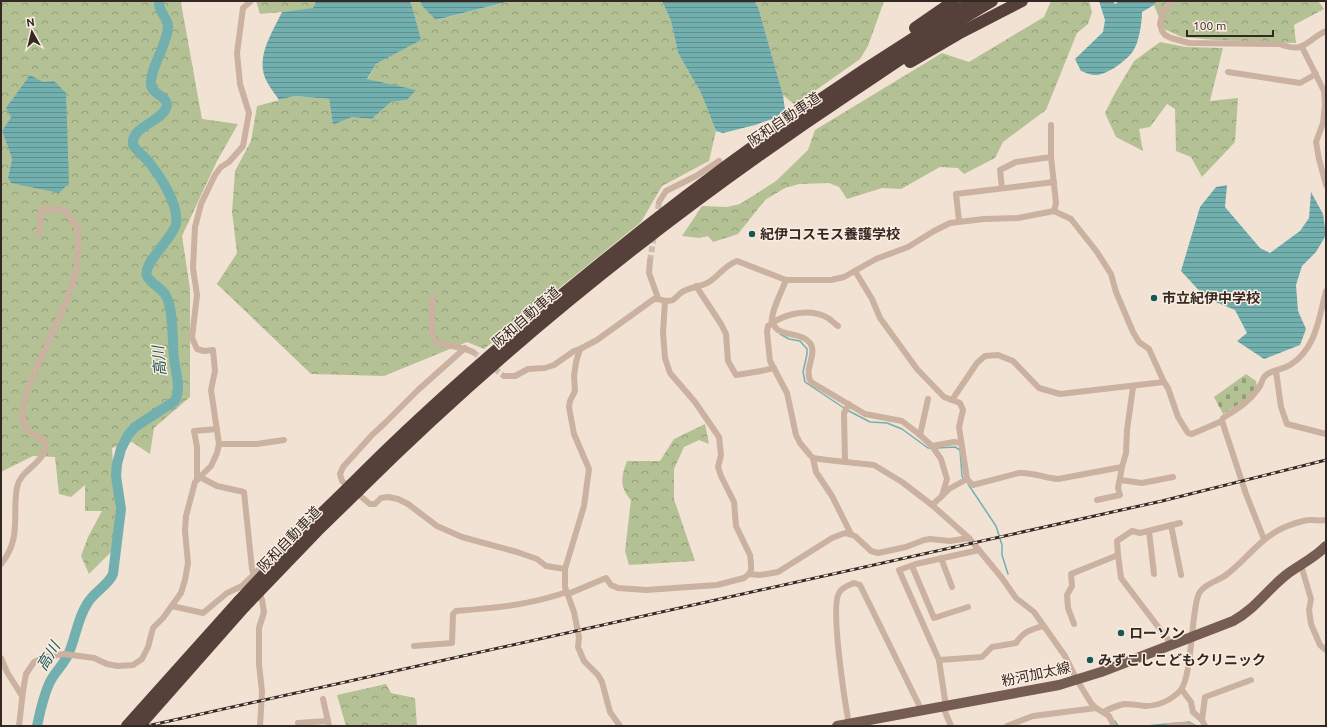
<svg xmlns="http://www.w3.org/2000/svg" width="1327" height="727" font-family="Ubuntu,'Noto Sans JP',sans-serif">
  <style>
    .forest { fill: url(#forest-crowns); fill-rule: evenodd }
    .cemetery { fill: url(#cemetery-stones) }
    .water { fill: url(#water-rules) }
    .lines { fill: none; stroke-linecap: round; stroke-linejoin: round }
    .stream { stroke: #72b0af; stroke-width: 1.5 }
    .river { stroke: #72b0af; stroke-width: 10 }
    .street-tunnel { stroke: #ccbdb1; stroke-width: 6; stroke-dasharray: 6 3; stroke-linecap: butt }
    .street { stroke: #cab1a0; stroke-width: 6 }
    .primary { stroke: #765d54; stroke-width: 10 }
    .highway { stroke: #55413a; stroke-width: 12 }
    .rail-casing { stroke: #332824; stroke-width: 3 }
    .rail { stroke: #faede0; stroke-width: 1.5; stroke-dasharray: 4.5; stroke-linecap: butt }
    .highway-bridge { stroke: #55413a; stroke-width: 12 }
    .poi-dot { fill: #185657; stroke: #faede0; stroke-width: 1.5 }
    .labels { text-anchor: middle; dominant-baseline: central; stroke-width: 3; stroke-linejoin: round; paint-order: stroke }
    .street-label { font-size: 14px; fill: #332824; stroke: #faede0 }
    .poi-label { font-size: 14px; font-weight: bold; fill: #332824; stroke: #faede0; text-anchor: start }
    .water-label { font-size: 15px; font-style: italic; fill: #185657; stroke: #faede0 }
  </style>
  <defs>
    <pattern id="forest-crowns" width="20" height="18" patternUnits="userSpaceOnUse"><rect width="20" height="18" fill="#b4c194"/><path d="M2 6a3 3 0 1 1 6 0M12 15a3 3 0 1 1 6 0" fill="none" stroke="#939d79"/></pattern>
    <pattern id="cemetery-stones" width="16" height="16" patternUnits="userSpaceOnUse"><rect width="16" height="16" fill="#b4c194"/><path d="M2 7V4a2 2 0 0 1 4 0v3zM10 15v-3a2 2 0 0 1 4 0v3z" fill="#939d79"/></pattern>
    <pattern id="water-rules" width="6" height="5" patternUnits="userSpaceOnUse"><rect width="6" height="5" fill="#72b0af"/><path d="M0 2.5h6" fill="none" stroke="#5e8f8e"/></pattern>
  </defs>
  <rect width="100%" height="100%" fill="#f2e2d4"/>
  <g class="forest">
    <path d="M1,1h182l-2,2 21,116 36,5 -21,37 -35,75 8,53v108l-36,31 -4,26 -18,-12 -20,6 4,63 -3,39 -24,24 -8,-18 7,-19 14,-26h-17v-26l-14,12 -12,-3 -4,-37 -22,-1 -32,16zM11,117l48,76 -51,-16 4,-18 -10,-28z"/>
    <polygon points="256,1 316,1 313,9 260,14"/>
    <polygon points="409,1 420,1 422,6 437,20 510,1 662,1 671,21 678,53 701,93 716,131 709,161 662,186 641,222 484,349 467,342 384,376 311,374 217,284 237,253 232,212 235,171 251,141 257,106 295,96 329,99 333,125 352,117 372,119 391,102 407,100 415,90 367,80 376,64 420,40 411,3"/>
    <polygon points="755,1 884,1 868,46 860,59 795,105 783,95 759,10"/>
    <polygon points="1051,1 1089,1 1092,12 1088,24 1077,33 1046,110 1003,142 995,158 964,174 958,168 940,167 901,189 882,188 847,199 839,187 829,183 799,184 785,188 765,200 738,234 713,242 708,236 699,238 682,236 702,206 727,207 740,204 776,181 808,150 815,130 942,53 969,62 1044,17"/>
    <polygon points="1157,1 1247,1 1257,2 1259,1 1318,1 1324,9 1294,25 1296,43 1215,40 1182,37 1164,29 1154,5"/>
    <polygon points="1160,42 1186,47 1223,48 1210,101 1238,98 1235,142 1202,177 1191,157 1176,151 1175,109 1167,104 1150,127 1139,129 1143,151 1116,137 1105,113 1115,93 1134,61"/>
    <path d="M705,424l4,20 -10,-4 -15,7 -10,22v30l21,62 -66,4 -4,-14 6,-51c-12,-13 -10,-23 -4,-39h33l14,-22z"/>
    <polygon points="386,684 391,693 415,698 417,726 346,726 337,695"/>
  </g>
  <polygon class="cemetery" points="1246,374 1256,381 1257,386 1247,399 1223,414 1214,397"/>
  <g class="water">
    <path d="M316,1h93l2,2 10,37 -45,24 -9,15 49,11 -9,10 -16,2 -19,17 -20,-2 -19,8 -4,-26 -34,-3 -16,4c-5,-8 -15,-19 -16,-30 -3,-20 11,-41 19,-58l31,-4z"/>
    <polygon points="420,1 510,1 436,20 422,6"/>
    <polygon points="662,1 755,1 759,10 783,95 785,110 775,118 755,125 723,133 716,131 701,93 678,53 671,21"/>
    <path d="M1099,1h14l2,3 4,-3h38l-3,4 -12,7c0,11 -3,30 -9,39 -6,10 -28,25 -39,24 -4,0 -9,-3 -13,-4l-6,-12 28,-27 2,-12z"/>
    <polygon points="30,75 43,82 54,81 66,93 69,183 59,193 11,183 8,177 12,159 2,131 11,117 6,108"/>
    <polygon points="1227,185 1225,207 1260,248 1270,253 1300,231 1309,218 1311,192 1323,214 1326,235 1316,252 1302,266 1296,285 1298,311 1306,329 1300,345 1264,359 1237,341 1247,333 1235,310 1206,298 1181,271 1200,207 1216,187"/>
  </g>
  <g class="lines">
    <g class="stream">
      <polyline points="780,334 789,339 800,341 807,349 807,354 803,372 805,382 844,408"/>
      <polyline points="847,410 870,422 887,423 902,429 928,448 931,448"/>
      <polyline points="937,448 955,447 960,450 962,476 963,478"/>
      <polyline points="968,484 996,526 1002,545 1002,555 1008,574"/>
      <polyline points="1115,721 1118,726"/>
      <polyline points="1146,726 1189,722 1196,726"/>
    </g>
    <path class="river" d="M37,726c3,-14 6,-29 12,-42 5,-12 17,-21 21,-34 6,-15 8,-32 17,-46 6,-12 21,-18 26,-30l8,-65 -5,-33 1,-12 4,-15 7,-14 7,-8 40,-26c2,-4 3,-9 3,-14 0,-9 -3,-19 -4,-28 -2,-16 0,-50 -8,-63 -4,-8 -15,-12 -19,-20 -5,-12 26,-38 29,-52 3,-20 -16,-48 -28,-63 -5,-6 -11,-10 -15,-16 -3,-18 28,-23 33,-37 5,-11 -14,-13 -15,-23 -2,-16 17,-41 17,-59 0,-8 -10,-14 -9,-25"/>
    <g class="street-tunnel">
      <polyline points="657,218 659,202"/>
      <polyline points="650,261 654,235"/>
      <polyline points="473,352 504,376"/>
    </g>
    <g class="street">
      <path d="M1173,1l-4,3 -6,7 -3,13 2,7 3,4 6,3 18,5 91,1c25,10 25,-3 46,-13"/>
      <polyline points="1302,47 1324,91 1325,104 1323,123 1316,142 1319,159 1326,185"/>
      <polyline points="1228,72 1300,83 1316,74"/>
      <polyline points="1051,125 1051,157 1056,203 1054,211"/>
      <polyline points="1002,188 1000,170 1016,162 1051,157"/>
      <polyline points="659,202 666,191 696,176 719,161"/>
      <polyline points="959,221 956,194 1054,182"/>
      <polyline points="650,261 649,273 658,298"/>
      <polyline points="855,271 872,299 880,318 917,369 944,397 952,400 977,363 985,356 998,355 1013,361 1039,388 1060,394 1164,382"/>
      <path d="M786,280c-4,11 -16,33 -14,43l-4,3 -1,6 3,29 17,32 9,42 4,8 10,12 3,3 14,2 47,5 28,17 30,23 37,33 33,40 14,20 18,14 31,44 12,24 14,23 5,5 13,8 5,10"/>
      <polyline points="696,286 721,324 726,334 728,361 736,375 761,371 774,368"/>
      <path d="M433,296c-1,11 -6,43 6,47 12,4 22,3 34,9"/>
      <path d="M838,326c-3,-2 -7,-6 -10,-8 -18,-10 -40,-5 -56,5 2,2 4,6 6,7 10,6 24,3 32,13 8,11 -7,26 1,39l54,32 37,7 18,14 12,11 9,13 6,20 -5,17 -10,9"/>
      <polyline points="465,348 418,390 385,423 372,435 343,467 340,474 342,481 370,504 375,504 381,498 388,497 398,499 408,504 437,526 462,537 517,552 537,559 546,566 565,569"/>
      <polyline points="580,349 576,362 574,376 575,391 570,401 569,407 574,434 589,469 584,506 565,569 565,587 574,612 579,637 578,647 584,661 598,675 602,682 610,712 620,726"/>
      <polyline points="1276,371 1281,407 1287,424 1326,434"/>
      <path d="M504,376h11l13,-7 17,-1 9,-3 20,-14 6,-2 17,-9 57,-41c6,-1 12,4 19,1 3,-2 6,-6 9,-8 8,-5 19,-5 27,-10 10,-6 16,-17 28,-21l49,19h45l13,-3 32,-18 32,-12 26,-16 16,-8 34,-4 34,-1 36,-7 17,8 26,33 14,22 5,18 17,40 6,10 10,7 15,33 4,6 10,29 10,16 4,1 30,-13 1,-3c14,-9 25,-15 35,-29 4,-4 3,-9 7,-13 5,-6 17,-6 25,-11 26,-16 29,-47 36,-74"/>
      <polyline points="1222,421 1246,494 1264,539"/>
      <polyline points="920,435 928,399"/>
      <polyline points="219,444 257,444 284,440"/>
      <polyline points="932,446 954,442 961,443"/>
      <polyline points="813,458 816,472 832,496 851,534"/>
      <polyline points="845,462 844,413 849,404"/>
      <polyline points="200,477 217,486 244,492 252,569 256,582"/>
      <path d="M967,479l6,6 46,-12c13,-1 26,5 39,6l64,-12 4,-14 1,-23 6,-43"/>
      <polyline points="197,480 197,447 194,431 217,429"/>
      <polyline points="1120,480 1142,483 1173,477"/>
      <polyline points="942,496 949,489 967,479 959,427 963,410 960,403 952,400"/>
      <polyline points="1097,500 1120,495 1118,488 1122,467"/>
      <polyline points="1171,525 1181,575"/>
      <polyline points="1149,531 1154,574"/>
      <polyline points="1118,555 1117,541 1132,531 1140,533 1180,523"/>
      <polyline points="941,558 952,587"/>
      <path d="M1,564c21,-25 11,-49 16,-77 4,-18 27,-23 29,-42l-4,-6 -11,-6 -5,-5 -2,-4 -2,-10 5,-24 40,-90 9,-28 3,-41 -14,-21 -24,-1 -2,25"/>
      <polyline points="1301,565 1311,599 1309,610 1311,624 1320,645 1326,650"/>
      <polyline points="912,566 934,618 968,607"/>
      <polyline points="749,574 760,575 778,572 832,538 845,533 855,536 871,551 878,553 906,547 924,540 930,539 950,541 969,538"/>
      <polyline points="259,591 262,600 264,612 259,628 259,664 262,692 260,726"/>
      <polyline points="568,594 606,578 611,585 618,588 646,590 717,585 744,578 749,574 751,570 751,563 750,555 736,526 734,502 721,476 718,467 721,455 719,437 695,402 670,373 665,358 663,333 665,301"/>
      <polyline points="172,606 203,613 227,593 242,586 284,545"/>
      <polyline points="1074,624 1068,608 1067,595 1072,586 1071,574 1118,555 1121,578 1172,645"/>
      <path d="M414,646l38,-3 1,-29 3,-3c40,-3 73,-6 111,-19"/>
      <polyline points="1,658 7,672 22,696"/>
      <path d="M939,660l43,-3 10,-10 24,-4c8,-12 14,-13 27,-17"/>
      <polyline points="1182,690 1191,702 1193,712 1202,720 1205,726"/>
      <polyline points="323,699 329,726"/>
      <polyline points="943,707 951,726"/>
      <polyline points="946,707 939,660 899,570 916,564 979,550"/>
      <path d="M1104,712c6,-4 12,-6 20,-8 6,0 14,1 21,2 13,0 26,-6 35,-15 12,-13 11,-75 18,-95 3,-11 20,-15 28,-21 20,-15 35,-38 59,-48 8,-3 17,-7 26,-7 5,0 10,1 15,0"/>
      <polyline points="1202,720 1205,697 1251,680"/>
      <polyline points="298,723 328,721"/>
      <path d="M849,724c-4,-21 -19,-117 -10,-131 3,-6 10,-8 15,-10l6,2 62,126"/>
      <polyline points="19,726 23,691 26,674 34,662 45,657 64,654 94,658 107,664 118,666 133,665 142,659 148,647 153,628 163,618 181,593 185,580 188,563 185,531 186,516 195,482 211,466 217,453 219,444 211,390 215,371 213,350 204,351 197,349 192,338 197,295 193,268 195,227 201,204 215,175 221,167 229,162 243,146 249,113 240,84 237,53 243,8 251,1"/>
      <polyline points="1007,726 1033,716 1096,708"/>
      <polyline points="1169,726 1185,725 1191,726"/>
    </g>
    <path class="primary" d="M837,726l222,-41 42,-13 132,-51c21,-11 34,-31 53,-46 13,-10 29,-17 40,-29"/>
    <g class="highway">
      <polyline points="915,28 954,1"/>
      <polyline points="910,62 958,34 1022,1"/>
      <path d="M351,485c72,-73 149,-140 228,-204 125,-103 256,-197 395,-280"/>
      <path d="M358,491c150,-149 316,-281 492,-398 47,-31 93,-64 142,-92"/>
      <polyline points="127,726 239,601"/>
      <polyline points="139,726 244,607"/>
    </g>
    <defs>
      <polyline id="rail" points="147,726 1162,501 1326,460"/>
    </defs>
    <use href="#rail" class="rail-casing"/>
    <use href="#rail" class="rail"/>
    <g class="highway-bridge">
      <polyline points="239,601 312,523 351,485"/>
      <polyline points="244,607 317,531 358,491"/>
    </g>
  </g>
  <g class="poi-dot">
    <circle cx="752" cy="234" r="4"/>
    <circle cx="1154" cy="298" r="4"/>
    <circle cx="1121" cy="633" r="4"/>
    <circle cx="1090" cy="660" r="4"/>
  </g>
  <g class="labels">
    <g class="street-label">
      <text transform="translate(784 119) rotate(-34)">阪和自動車道</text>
      <text transform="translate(526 317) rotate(-41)">阪和自動車道</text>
      <text transform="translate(289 539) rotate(-46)">阪和自動車道</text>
      <text transform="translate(1036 674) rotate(-12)">粉河加太線</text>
    </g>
    <g class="poi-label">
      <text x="760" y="234">紀伊コスモス養護学校</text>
      <text x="1162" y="298">市立紀伊中学校</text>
      <text x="1129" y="633">ローソン</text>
      <text x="1098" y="660">みずこしこどもクリニック</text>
    </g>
    <g class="water-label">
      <text transform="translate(159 361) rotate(-95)">高川</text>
      <text transform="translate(48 656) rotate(-59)">高川</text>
    </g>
  </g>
  <rect width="1327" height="727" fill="none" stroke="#332824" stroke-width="4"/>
  <g transform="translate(32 32) rotate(352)" stroke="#faede0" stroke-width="3" paint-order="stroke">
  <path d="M0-3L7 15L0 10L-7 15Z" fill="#332824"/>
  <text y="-6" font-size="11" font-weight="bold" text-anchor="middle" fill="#332824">N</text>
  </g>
  <path d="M1187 30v6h86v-6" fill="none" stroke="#332824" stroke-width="2"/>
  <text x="1193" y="30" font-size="12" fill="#332824" stroke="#faede0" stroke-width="3" paint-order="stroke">100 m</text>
</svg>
